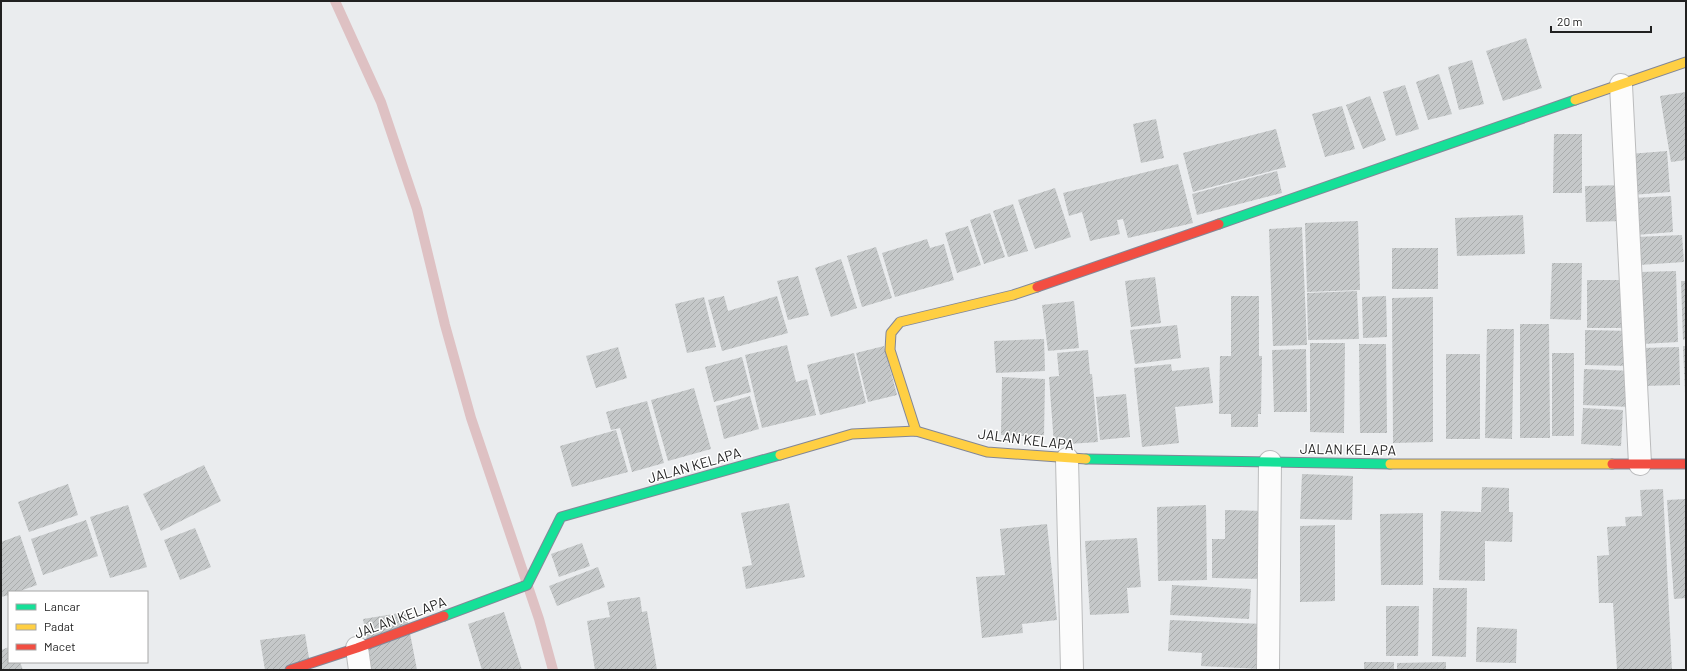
<svg xmlns="http://www.w3.org/2000/svg" width="1687" height="671" font-family="Barlow,sans-serif">
  <style>
    .lines { fill: none; stroke-linecap: round; stroke-linejoin: round }
    .stream { stroke: #dec1c3; stroke-width: 10 }
    .building { fill: url(#building-hatch) }
    .street-casing { stroke: #bbbcbd; stroke-width: 24 }
    .fast-casing { stroke: #838797; stroke-width: 11 }
    .slow-casing { stroke: #838797; stroke-width: 11 }
    .jam-casing { stroke: #838797; stroke-width: 11 }
    .street { stroke: #fcfcfc; stroke-width: 22 }
    .fast { stroke: #16e098; stroke-width: 9 }
    .slow { stroke: #ffcf43; stroke-width: 9 }
    .jam { stroke: #f24e42; stroke-width: 9 }
    .labels { text-anchor: middle; dominant-baseline: central; stroke-width: 3; stroke-linejoin: round; paint-order: stroke }
    .street-label { font-size: 14px; fill: #212121; stroke: #fff }
  </style>
  <defs>
    <pattern id="building-hatch" width="6" height="6" patternUnits="userSpaceOnUse"><rect width="6" height="6" fill="#c5c8c9"/><path d="M-1 1l2-2M0 6l6-6M5 7l2-2" fill="none" stroke="#a9acac"/></pattern>
  </defs>
  <rect width="100%" height="100%" fill="#eaecee"/>
  <g class="lines">
    <polyline class="stream" points="335,1 381,102 417,209 445,325 471,418 539,619 553,670"/>
  </g>
  <g class="building">
    <polygon points="1526,38 1542,88 1503,101 1486,51"/>
    <polygon points="1472,60 1484,104 1459,110 1448,67"/>
    <polygon points="1439,74 1452,114 1428,120 1416,82"/>
    <polygon points="1405,85 1419,129 1396,136 1383,92"/>
    <polygon points="1686,92 1686,160 1671,162 1660,96"/>
    <polygon points="1370,96 1386,140 1363,149 1346,105"/>
    <polygon points="1342,106 1355,149 1325,157 1312,114"/>
    <polygon points="1156,119 1164,158 1141,163 1133,124"/>
    <polygon points="1276,129 1286,167 1193,192 1183,153"/>
    <polygon points="1554,134 1582,134 1582,193 1553,193"/>
    <polygon points="1667,151 1670,192 1632,195 1629,154"/>
    <polygon points="1178,164 1193,223 1128,238 1123,219 1117,220 1120,234 1090,241 1082,212 1069,216 1063,193"/>
    <polygon points="1277,171 1282,193 1197,215 1192,194"/>
    <polygon points="1623,185 1624,221 1586,222 1585,186"/>
    <polygon points="1055,188 1071,237 1035,249 1018,200"/>
    <polygon points="1671,196 1673,232 1636,235 1634,198"/>
    <polygon points="1013,204 1028,251 1008,257 993,211"/>
    <polygon points="990,213 1005,257 984,264 970,220"/>
    <polygon points="1523,215 1525,254 1457,256 1455,218"/>
    <polygon points="1358,221 1360,290 1307,292 1305,223"/>
    <polygon points="968,226 981,265 957,273 945,233"/>
    <polygon points="1302,227 1307,345 1273,346 1269,229"/>
    <polygon points="1682,235 1684,262 1639,265 1637,237"/>
    <polygon points="927,239 930,248 944,244 954,280 895,297 882,253"/>
    <polygon points="876,247 892,298 862,307 847,256"/>
    <rect x="1392" y="248" width="46" height="41"/>
    <polygon points="841,259 857,308 831,317 815,268"/>
    <polygon points="1552,263 1582,263 1581,320 1550,319"/>
    <polygon points="1676,271 1678,342 1642,344 1640,272"/>
    <polygon points="798,276 809,315 788,320 777,281"/>
    <polygon points="1155,277 1161,323 1131,327 1125,281"/>
    <rect x="1587" y="280" width="35" height="48"/>
    <polygon points="1681,281 1686,281 1686,339 1683,340"/>
    <polygon points="1357,291 1359,339 1308,340 1307,293"/>
    <polygon points="724,296 728,311 777,296 788,333 722,351 708,300"/>
    <polygon points="1231,296 1259,296 1259,356 1262,356 1261,414 1258,414 1258,427 1231,427 1231,414 1219,414 1220,356 1231,356"/>
    <polygon points="1386,296 1387,337 1363,338 1362,297"/>
    <polygon points="704,297 716,347 687,353 675,304"/>
    <polygon points="1433,297 1433,442 1393,443 1392,298"/>
    <polygon points="1074,301 1079,348 1048,351 1042,305"/>
    <polygon points="1520,324 1549,324 1550,438 1520,438"/>
    <polygon points="1177,325 1181,358 1135,364 1130,330"/>
    <polygon points="1487,329 1514,329 1512,439 1485,438"/>
    <polygon points="1585,330 1632,331 1631,366 1585,365"/>
    <polygon points="1044,339 1045,371 996,373 994,341"/>
    <polygon points="1310,343 1345,343 1344,433 1310,432"/>
    <polygon points="1359,344 1386,344 1387,433 1360,433"/>
    <polygon points="787,345 796,382 807,379 816,415 762,428 745,355"/>
    <polygon points="884,346 897,395 868,402 856,353"/>
    <polygon points="1683,346 1686,346 1686,393 1685,393"/>
    <polygon points="618,347 627,378 596,388 586,356"/>
    <polygon points="1679,347 1680,385 1644,386 1642,348"/>
    <polygon points="1306,349 1307,412 1274,412 1272,350"/>
    <polygon points="1088,350 1090,374 1092,374 1098,442 1054,445 1049,377 1059,376 1057,353"/>
    <polygon points="854,353 866,403 820,415 807,365"/>
    <rect x="1552" y="353" width="22" height="83"/>
    <rect x="1446" y="354" width="34" height="85"/>
    <polygon points="742,357 751,392 714,402 705,367"/>
    <polygon points="1171,364 1172,371 1209,367 1213,403 1175,407 1179,443 1142,447 1134,368"/>
    <polygon points="1584,369 1633,371 1631,407 1583,405"/>
    <polygon points="1002,377 1045,379 1044,437 1001,435"/>
    <polygon points="694,388 711,449 668,461 651,400"/>
    <polygon points="1126,394 1130,437 1100,440 1096,397"/>
    <polygon points="750,396 759,429 724,439 716,406"/>
    <polygon points="647,401 664,463 632,472 620,428 611,430 606,412"/>
    <polygon points="1583,408 1623,410 1621,446 1581,444"/>
    <polygon points="616,430 628,472 572,487 560,446"/>
    <polygon points="204,465 221,501 161,531 143,494"/>
    <polygon points="1302,474 1353,476 1352,520 1300,519"/>
    <polygon points="68,484 78,515 29,532 18,502"/>
    <polygon points="1482,487 1509,488 1509,512 1513,512 1512,542 1485,541 1485,581 1439,580 1441,511 1481,512"/>
    <polygon points="1663,489 1672,670 1617,670 1613,603 1599,603 1597,556 1609,555 1607,527 1626,526 1625,517 1642,516 1640,490"/>
    <polygon points="1686,499 1686,598 1674,599 1667,500"/>
    <polygon points="789,503 805,577 746,589 742,567 752,565 741,513"/>
    <polygon points="128,505 147,567 110,578 90,517"/>
    <polygon points="1206,505 1207,580 1158,581 1157,507"/>
    <polygon points="1225,510 1266,511 1265,579 1212,578 1212,539 1225,539"/>
    <polygon points="1423,513 1423,585 1381,585 1380,514"/>
    <polygon points="86,520 98,556 43,575 31,539"/>
    <polygon points="1047,524 1057,620 1022,624 1023,633 982,638 976,577 1005,575 1000,529"/>
    <polygon points="1335,525 1335,601 1300,602 1300,526"/>
    <polygon points="195,528 211,567 180,580 164,540"/>
    <polygon points="20,535 37,585 17,592 9,592 9,595 1,597 1,542"/>
    <polygon points="1137,538 1141,587 1127,588 1129,613 1090,615 1085,541"/>
    <polygon points="582,543 590,566 559,577 551,554"/>
    <polygon points="598,567 605,587 557,606 549,586"/>
    <polygon points="1172,585 1251,589 1249,619 1170,615"/>
    <polygon points="1433,588 1467,588 1466,657 1432,656"/>
    <polygon points="640,597 642,612 647,611 657,670 595,670 587,621 610,617 607,602"/>
    <polygon points="1386,606 1419,606 1418,656 1386,656"/>
    <polygon points="406,612 417,670 363,670 361,659 370,657 363,619"/>
    <polygon points="504,612 522,670 482,670 468,624"/>
    <polygon points="1170,620 1263,624 1261,669 1201,666 1202,653 1168,651"/>
    <polygon points="1477,627 1517,629 1516,663 1476,662"/>
    <polygon points="305,634 311,670 265,670 260,640"/>
    <polygon points="9,647 9,662 20,662 23,670 1,670 1,650"/>
    <rect x="1364" y="662" width="30" height="8"/>
    <polygon points="1446,662 1446,670 1397,670 1397,663"/>
  </g>
  <g class="lines">
    <defs>
      <g id="street">
        <polyline points="1621,85 1640,464"/>
        <polyline points="1067,459 1072,670"/>
        <polyline points="357,648 360,670"/>
        <polyline points="1268,670 1270,462"/>
      </g>
      <g id="fast">
        <polyline points="1219,224 1575,100"/>
        <polyline points="1086,459 1390,464"/>
        <polyline points="444,616 527,585 561,517 780,455"/>
      </g>
      <g id="slow">
        <polyline points="1575,100 1686,62"/>
        <polyline points="916,431 890,350 891,333 900,322 1013,295 1037,287"/>
        <polyline points="780,455 852,434 916,431 987,452 1086,459"/>
        <polyline points="1390,464 1612,464"/>
      </g>
      <g id="jam">
        <polyline points="1037,287 1219,224"/>
        <polyline points="1612,464 1686,464"/>
        <polyline points="290,670 357,648 444,616"/>
      </g>
    </defs>
    <use href="#street" class="street-casing"/>
    <use href="#fast" class="fast-casing"/>
    <use href="#slow" class="slow-casing"/>
    <use href="#jam" class="jam-casing"/>
    <use href="#street" class="street"/>
    <use href="#fast" class="fast"/>
    <use href="#slow" class="slow"/>
    <use href="#jam" class="jam"/>
  </g>
  <g class="labels">
    <g class="street-label">
      <text transform="translate(1026 439) rotate(7)">JALAN KELAPA</text>
      <text transform="translate(1348 449) rotate(1)">JALAN KELAPA</text>
      <text transform="translate(694 465) rotate(-16)">JALAN KELAPA</text>
      <text transform="translate(400 617) rotate(-20)">JALAN KELAPA</text>
    </g>
  </g>
  <rect width="1687" height="671" fill="none" stroke="#212121" stroke-width="4"/>
  <rect x="8" y="591" width="140" height="72" fill="#ffffff" stroke="#a6a6a6"/>
  <rect x="16" y="604" width="20" height="6" fill="#16e098" stroke="#a6a6a6"/>
  <text x="44" y="611" font-size="12" fill="#212121">Lancar</text>
  <rect x="16" y="624" width="20" height="6" fill="#ffcf43" stroke="#a6a6a6"/>
  <text x="44" y="631" font-size="12" fill="#212121">Padat</text>
  <rect x="16" y="644" width="20" height="6" fill="#f24e42" stroke="#a6a6a6"/>
  <text x="44" y="651" font-size="12" fill="#212121">Macet</text>
  <path d="M1551 26v6h100v-6" fill="none" stroke="#212121" stroke-width="2"/>
  <text x="1557" y="26" font-size="12" fill="#212121" stroke="#ffffff" stroke-width="3" paint-order="stroke">20 m</text>
</svg>
